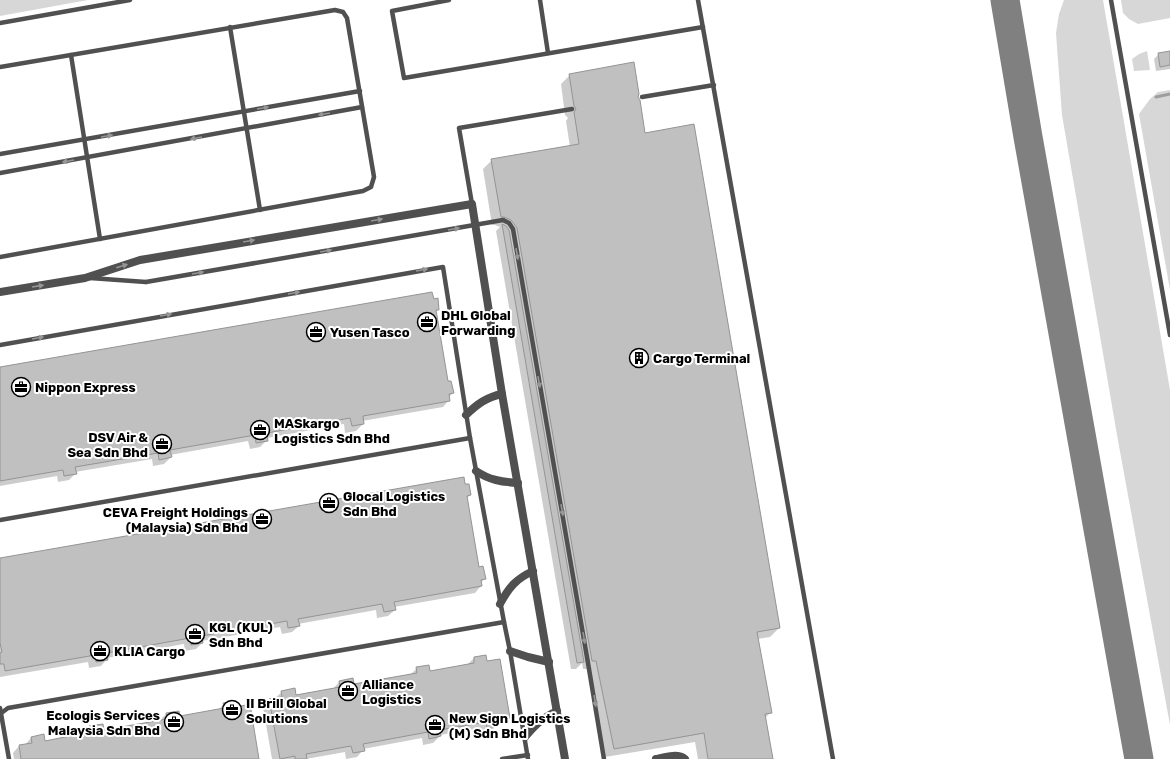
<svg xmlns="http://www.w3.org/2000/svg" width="1170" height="759" font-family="Rubik,sans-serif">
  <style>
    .green { fill: #d7d7d7 }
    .shadow { fill: #0003 }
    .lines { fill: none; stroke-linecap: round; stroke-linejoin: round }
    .stream { stroke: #9e9e9e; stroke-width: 3 }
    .taxiway { stroke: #808080; stroke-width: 29 }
    .building { fill: #c0c0c0; stroke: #949494 }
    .service { stroke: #505050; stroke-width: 4.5 }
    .minor { stroke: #505050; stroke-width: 8 }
    .service-bridge { stroke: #505050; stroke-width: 4.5 }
    .oneway { fill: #969696 }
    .labels { text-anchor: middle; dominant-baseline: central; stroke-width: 4; stroke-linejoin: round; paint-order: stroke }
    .poi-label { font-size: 13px; font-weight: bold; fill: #000; stroke: #fff; text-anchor: start }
  </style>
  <rect width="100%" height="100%" fill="#fff"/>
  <g class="green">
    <polygon points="0,0 88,0 0,16"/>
    <polygon points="1064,0 1103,0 1170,390 1170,725 1117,435 1062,115 1056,33 1059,14"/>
    <polygon points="1121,0 1170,0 1170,18 1138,24 1129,19 1123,13"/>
    <polygon points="1147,51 1150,70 1134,71 1132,59 1139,54"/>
    <polygon points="1170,90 1170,290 1139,114 1150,99 1158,92"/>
  </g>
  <g class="shadow">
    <polygon points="1170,52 1170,69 1156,71 1154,59 1159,54"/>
    <polygon points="570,75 637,97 644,134 779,628 770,637 757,639 771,712 765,718 772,759 698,759 695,742 605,757 588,669 583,669 582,663 576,669 571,669 496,231 500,227 495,225 492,225 483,169 492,160 570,147 566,121 568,118 565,115 561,84"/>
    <polygon points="433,300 438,309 435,313 447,382 453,393 449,397 449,400 443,407 362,421 363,424 356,431 345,433 344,424 267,438 267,440 260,447 250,449 248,441 170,455 171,457 164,464 153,466 152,459 75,472 75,474 69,480 58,482 57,476 0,486 0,368"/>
    <polygon points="465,486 470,495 467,498 479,568 484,579 481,583 481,586 475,593 394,607 395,610 388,616 377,618 376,610 298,624 299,626 292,632 282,634 280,627 202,641 202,643 196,649 185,651 184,644 107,658 107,659 101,666 89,668 88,662 0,677 0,559"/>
    <polygon points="474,658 486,662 509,717 502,724 497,725 490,732 481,734 480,728 440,735 440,736 433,743 423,745 422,738 363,749 363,750 357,757 346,759 345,752 306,759 272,759 263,707 270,700 275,698 282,692 295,696 333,689 340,681 353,685 410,675 417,668 429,672 467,665"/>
    <polygon points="224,704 258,759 14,759 13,753 19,746 25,745 31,738 45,742 83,734 89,727 103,731 159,721 166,714 179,718 217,711"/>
  </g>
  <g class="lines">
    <polyline class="stream" points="1156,97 1170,94"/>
    <polyline class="taxiway" points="1005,0 1028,137 1139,759"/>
  </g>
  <g class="building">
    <polygon points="1170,51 1170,65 1160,67 1158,53"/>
    <polygon points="634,62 639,94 638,97 640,100 645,133 694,124 780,628 757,632 772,713 765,714 773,759 708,759 704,733 614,749 596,661 592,661 517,228 511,220 504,217 501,217 491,159 579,144 574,112 576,109 574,106 569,74"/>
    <polygon points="502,224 506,226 509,230 584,662 577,663"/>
    <polygon points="432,292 434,299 438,298 439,310 436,310 448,381 451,381 454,393 449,394 450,401 363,416 364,424 352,426 350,418 267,433 268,441 256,443 255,435 170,450 172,457 159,460 158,453 75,467 77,474 64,476 63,470 0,481 0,367"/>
    <polygon points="464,477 465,484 469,484 471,495 467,496 479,567 483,566 486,579 481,580 482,586 394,602 396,610 384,612 382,604 298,619 300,626 288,628 287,621 202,636 203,643 191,645 190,638 107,653 108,660 96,662 95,655 5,671 4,664 0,664 0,653 2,652 0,643 0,558"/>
    <polygon points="486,655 487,661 500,659 510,718 497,720 498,726 487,728 486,722 440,730 441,736 429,739 428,732 363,744 365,751 353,753 351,746 306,754 307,759 295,759 295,756 280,759 269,699 282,697 281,691 295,688 296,695 340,687 339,681 353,678 354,684 417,673 416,667 429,665 430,671 474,663 474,657"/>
    <polygon points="236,701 237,707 250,704 259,759 21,759 19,745 32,743 31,737 44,734 45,741 90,732 89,726 103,724 104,730 167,719 166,713 179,711 180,716 224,708 223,703"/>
  </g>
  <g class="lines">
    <g class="service">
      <polyline points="449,0 392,11 404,78 703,27"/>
      <polyline points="540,0 548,53"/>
      <polyline points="698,0 833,759"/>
      <polyline points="1111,0 1170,335"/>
      <polyline points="0,23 130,0"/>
      <polyline points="230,27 260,210"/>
      <polyline points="71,55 100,239"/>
      <polyline points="0,67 335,10 343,12 347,18 374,177 371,187 363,191 0,257"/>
      <polyline points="642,97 714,85"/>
      <polyline points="0,154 360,91"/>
      <polyline points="0,173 362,107"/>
      <polyline points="472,204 459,128 572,109"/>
      <polyline points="503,220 509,223 513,229 588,663 604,759"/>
      <polyline points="90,278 146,282"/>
      <polyline points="0,345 443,267 470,438 504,622 510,651 528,759"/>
      <polyline points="0,520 470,438"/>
      <polyline points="0,708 9,759"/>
      <polyline points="0,714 8,708 504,622"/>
      <polyline points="502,759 528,755"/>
    </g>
    <g class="minor">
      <polyline points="0,292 85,278 140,260 472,204 502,394 565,759"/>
      <path d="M466,415c11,-11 21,-18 36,-21"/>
      <path d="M476,471c13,9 26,11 42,12"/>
      <path d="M500,604c9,-17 16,-25 33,-33"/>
      <polyline points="510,651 528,657 549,662"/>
      <path d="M525,737c10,-12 17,-19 32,-26"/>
      <path d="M656,759c9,-2 22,-6 29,0"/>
    </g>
    <polyline class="service-bridge" points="146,282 503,220"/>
  </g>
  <defs><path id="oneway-solid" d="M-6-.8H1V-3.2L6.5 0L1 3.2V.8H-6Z"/></defs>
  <g class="oneway">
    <use href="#oneway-solid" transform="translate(263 108) rotate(-10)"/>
    <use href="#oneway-solid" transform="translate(324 114) rotate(170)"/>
    <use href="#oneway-solid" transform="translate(107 136) rotate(-10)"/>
    <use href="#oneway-solid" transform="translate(196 138) rotate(170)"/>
    <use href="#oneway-solid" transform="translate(68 161) rotate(170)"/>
    <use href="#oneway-solid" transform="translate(377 220) rotate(-10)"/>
    <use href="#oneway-solid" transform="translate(454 229) rotate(-10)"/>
    <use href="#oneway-solid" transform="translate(249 241) rotate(-10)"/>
    <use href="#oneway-solid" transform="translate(326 251) rotate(-10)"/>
    <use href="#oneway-solid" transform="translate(517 254) rotate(80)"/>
    <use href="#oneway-solid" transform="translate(122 266) rotate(-18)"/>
    <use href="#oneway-solid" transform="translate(422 270) rotate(-10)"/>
    <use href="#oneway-solid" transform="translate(198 273) rotate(-10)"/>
    <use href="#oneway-solid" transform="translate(38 286) rotate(-9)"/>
    <use href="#oneway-solid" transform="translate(294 293) rotate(-10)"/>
    <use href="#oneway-solid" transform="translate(166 315) rotate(-10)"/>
    <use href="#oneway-solid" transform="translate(38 338) rotate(-10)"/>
    <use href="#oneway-solid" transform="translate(539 382) rotate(80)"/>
    <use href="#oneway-solid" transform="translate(562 510) rotate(80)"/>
    <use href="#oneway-solid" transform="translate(584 638) rotate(80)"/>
    <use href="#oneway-solid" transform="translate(595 701) rotate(81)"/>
  </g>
  <defs>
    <symbol id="office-ring" viewBox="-11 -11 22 22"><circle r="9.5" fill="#fff" stroke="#000" stroke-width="1.5"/><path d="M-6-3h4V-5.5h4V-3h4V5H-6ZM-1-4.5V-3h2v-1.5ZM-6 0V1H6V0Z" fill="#000"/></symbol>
    <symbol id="building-ring" viewBox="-11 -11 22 22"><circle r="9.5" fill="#fff" stroke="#000" stroke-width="1.5"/><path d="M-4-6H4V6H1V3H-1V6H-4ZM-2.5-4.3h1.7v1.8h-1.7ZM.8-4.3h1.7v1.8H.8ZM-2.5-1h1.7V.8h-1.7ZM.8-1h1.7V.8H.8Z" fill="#000"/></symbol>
  </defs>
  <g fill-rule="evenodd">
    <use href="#office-ring" x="416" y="311" width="22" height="22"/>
    <use href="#office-ring" x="305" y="321" width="22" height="22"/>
    <use href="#building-ring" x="628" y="347" width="22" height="22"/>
    <use href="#office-ring" x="10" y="376" width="22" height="22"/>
    <use href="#office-ring" x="249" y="419" width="22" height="22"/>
    <use href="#office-ring" x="151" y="433" width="22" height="22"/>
    <use href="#office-ring" x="318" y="492" width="22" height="22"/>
    <use href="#office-ring" x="251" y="508" width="22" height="22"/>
    <use href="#office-ring" x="184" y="623" width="22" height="22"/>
    <use href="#office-ring" x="89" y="640" width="22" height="22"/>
    <use href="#office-ring" x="337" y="680" width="22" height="22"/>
    <use href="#office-ring" x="221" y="699" width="22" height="22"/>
    <use href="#office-ring" x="163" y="711" width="22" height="22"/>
    <use href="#office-ring" x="424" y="714" width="22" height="22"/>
  </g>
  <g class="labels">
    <g class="poi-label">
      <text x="441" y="315">DHL Global<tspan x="441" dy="15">Forwarding</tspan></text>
      <text x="330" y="332">Yusen Tasco</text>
      <text x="653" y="358">Cargo Terminal</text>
      <text x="35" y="387">Nippon Express</text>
      <text x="274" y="423">MASkargo<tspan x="274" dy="15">Logistics Sdn Bhd</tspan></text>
      <text x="148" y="437" text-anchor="end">DSV Air &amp;<tspan x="148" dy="15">Sea Sdn Bhd</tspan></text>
      <text x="343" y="496">Glocal Logistics<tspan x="343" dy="15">Sdn Bhd</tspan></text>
      <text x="248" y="512" text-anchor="end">CEVA Freight Holdings<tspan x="248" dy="15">(Malaysia) Sdn Bhd</tspan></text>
      <text x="209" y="627">KGL (KUL)<tspan x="209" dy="15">Sdn Bhd</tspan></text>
      <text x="114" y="651">KLIA Cargo</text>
      <text x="362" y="684">Alliance<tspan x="362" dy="15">Logistics</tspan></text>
      <text x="246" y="703">II Brill Global<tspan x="246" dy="15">Solutions</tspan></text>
      <text x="160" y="715" text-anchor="end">Ecologis Services<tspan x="160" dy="15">Malaysia Sdn Bhd</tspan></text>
      <text x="449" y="718">New Sign Logistics<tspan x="449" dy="15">(M) Sdn Bhd</tspan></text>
    </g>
  </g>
</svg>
